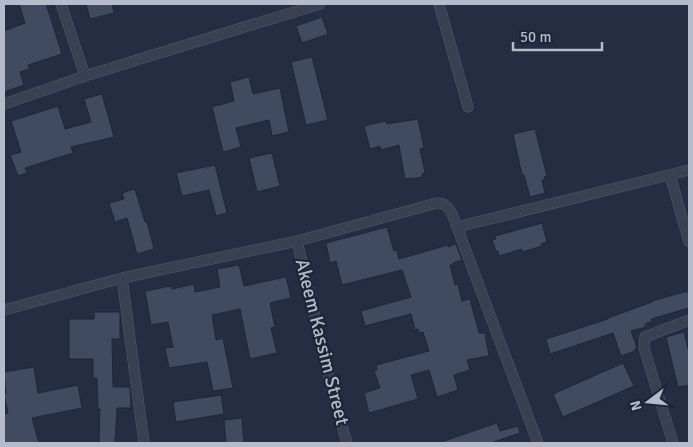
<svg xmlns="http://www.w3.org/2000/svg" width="693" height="447" font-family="Signika,sans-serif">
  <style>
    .building { fill: #404b61; stroke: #1f2738 }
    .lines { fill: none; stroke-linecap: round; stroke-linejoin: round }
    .minor-casing { stroke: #535b6b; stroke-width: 11 }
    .minor { stroke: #394051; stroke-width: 10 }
    .labels { text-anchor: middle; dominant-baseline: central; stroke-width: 4.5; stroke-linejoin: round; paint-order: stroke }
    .street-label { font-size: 19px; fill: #b5bbcb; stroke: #1d2536 }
  </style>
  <rect width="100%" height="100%" fill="#242d41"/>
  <g class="building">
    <polygon points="19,4 46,4 62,54 28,65 30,69 20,72 24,85 4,92 4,31 25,23"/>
    <polygon points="86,4 112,4 114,13 90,19"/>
    <polygon points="322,17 328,34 302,43 296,26"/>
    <polygon points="312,57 328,120 306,125 291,62"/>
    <polygon points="249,77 253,94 280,88 289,132 272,136 269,120 236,128 241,147 223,152 212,107 234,101 230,82"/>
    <polygon points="102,94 114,137 71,147 73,153 25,168 27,173 18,176 10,155 21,152 11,121 58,106 65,129 91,122 84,99"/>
    <polygon points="418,119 424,148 420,149 425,173 422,174 422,177 410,179 410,178 405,179 399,145 381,150 380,146 370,149 364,126 386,121 387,124"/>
    <polygon points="535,129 547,176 544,177 545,180 542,180 545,193 530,197 524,175 522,175 513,134"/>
    <polygon points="272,153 280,186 257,192 249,158"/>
    <polygon points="215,165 227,213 216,216 209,190 182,196 176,173"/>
    <polygon points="135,189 145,222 147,222 154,249 137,254 127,218 115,222 109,203 124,199 122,193"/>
    <polygon points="542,223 547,242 541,244 542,246 522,252 522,249 499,256 498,251 496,251 492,240 496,239 495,236"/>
    <polygon points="387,227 394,251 397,250 399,259 448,245 448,247 456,244 462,260 453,263 453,265 450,265 455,285 458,284 462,301 470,299 479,333 485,333 489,356 467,360 470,370 454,375 458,390 437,397 429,370 411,375 418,399 369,413 364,393 380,388 374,371 377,370 376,365 429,351 423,332 419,333 418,329 415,330 411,314 365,326 361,311 411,297 402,270 342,285 336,261 330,263 326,243"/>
    <polygon points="239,265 244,286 286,277 291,298 270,303 275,327 271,328 277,353 250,359 240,309 212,315 216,340 223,338 233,388 213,391 207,362 169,368 165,348 173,347 168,322 151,325 145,291 171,286 172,289 194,284 195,292 220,287 217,269"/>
    <polygon points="684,292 689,292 689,308 651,319 652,322 645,324 646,327 631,331 637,348 635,349 635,351 621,356 613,333 550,354 546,339 608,319 608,318 652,302 652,301"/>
    <polygon points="94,312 120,312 120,339 112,339 113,387 130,387 131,408 117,408 115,443 99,443 100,409 98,409 97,378 93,378 93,359 69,359 69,319 94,319"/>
    <polygon points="684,332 689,353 689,385 678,387 666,337"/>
    <polygon points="623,363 634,386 563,417 553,394"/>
    <polygon points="34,367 38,393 78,385 82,408 32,418 39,443 4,443 4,414 8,413 4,394 6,394 4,372"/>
    <polygon points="221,395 224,414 176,422 173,402"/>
    <polygon points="242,418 244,443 226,443 224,420"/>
    <polygon points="497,423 500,431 518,426 520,433 491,443 441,443 441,442"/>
  </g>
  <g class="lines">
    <defs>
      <g id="minor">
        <polyline points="61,4 85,76"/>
        <polyline points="439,4 468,107"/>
        <polyline points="4,104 85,76 320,4"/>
        <polyline points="670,175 689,242"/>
        <polyline points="457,227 689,170"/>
        <polyline points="297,241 334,398 347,443"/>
        <polyline points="122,278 144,443"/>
        <path d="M4,310l118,-32 175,-37 140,-38c13,-1 16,14 20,24l81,216"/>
        <polyline points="673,443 644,348 645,337 689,320"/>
      </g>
    </defs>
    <use href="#minor" class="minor-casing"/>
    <use href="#minor" class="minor"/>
  </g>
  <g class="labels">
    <g class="street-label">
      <text transform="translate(322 342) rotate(76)">Akeem Kassim Street</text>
    </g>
  </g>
  <rect width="693" height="447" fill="none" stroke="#b5bbcb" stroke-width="10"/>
  <g transform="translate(648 402) rotate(254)" stroke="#1d2536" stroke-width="4" paint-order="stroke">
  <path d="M0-4L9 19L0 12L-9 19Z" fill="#b5bbcb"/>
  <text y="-8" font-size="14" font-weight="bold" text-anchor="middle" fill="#b5bbcb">N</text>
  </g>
  <path d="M513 42v8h89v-8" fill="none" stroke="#b5bbcb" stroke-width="2.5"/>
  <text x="520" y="42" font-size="15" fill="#b5bbcb" stroke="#1d2536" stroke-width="4" paint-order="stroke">50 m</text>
</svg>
